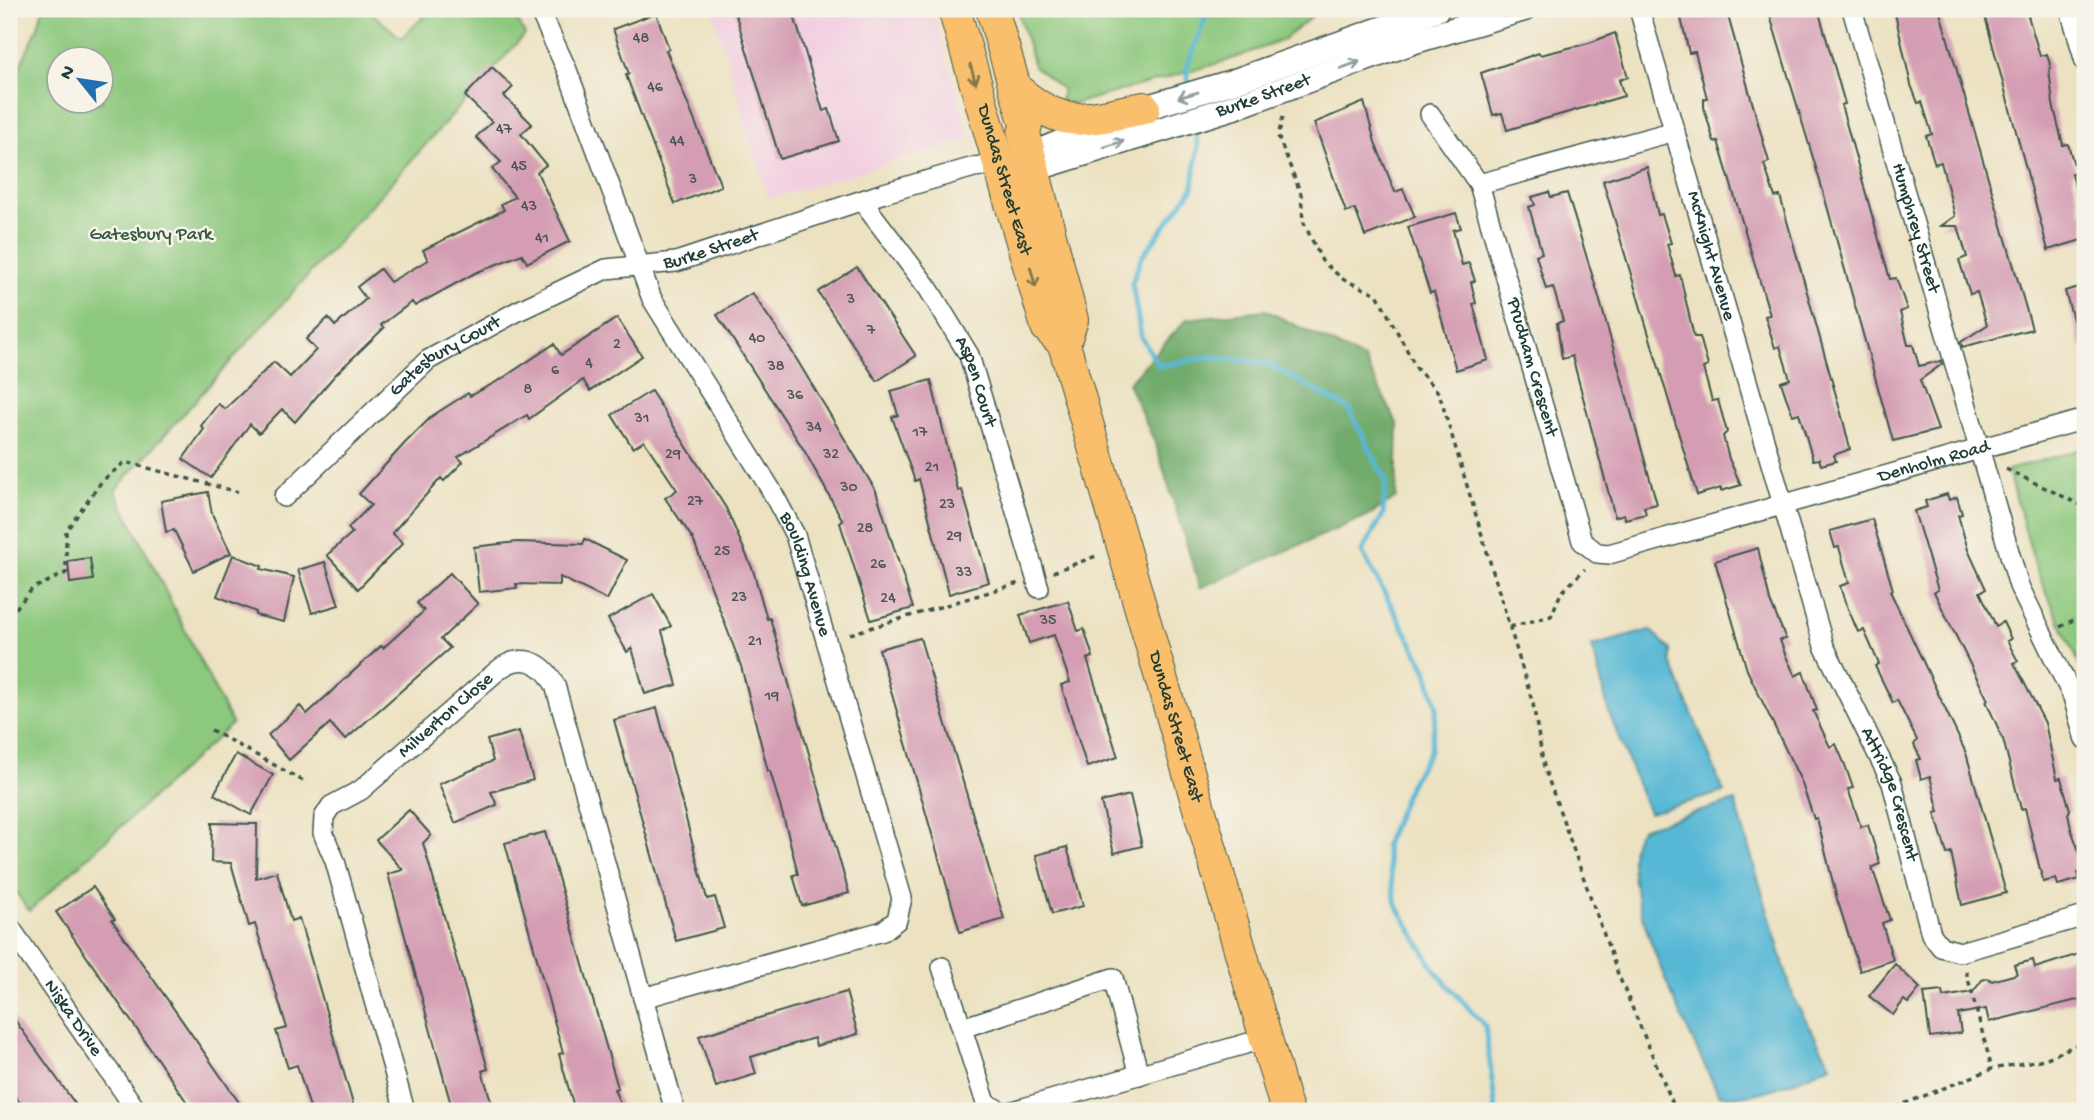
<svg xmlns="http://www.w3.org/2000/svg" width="2094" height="1120" font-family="'Gochi Hand',sans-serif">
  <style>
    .built { fill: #f2cfe1 }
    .green { fill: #8cc87d; stroke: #568258; stroke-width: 2; fill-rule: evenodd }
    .forest { fill: #71ac6c; stroke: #487450; stroke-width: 2 }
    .water { fill: #56b8d5; stroke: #3a7a84; stroke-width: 2 }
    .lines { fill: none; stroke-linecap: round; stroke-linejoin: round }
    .stream { stroke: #56b8d5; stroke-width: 5 }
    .building { fill: #d49db3 }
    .minor-casing { stroke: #3e5649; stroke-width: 22 }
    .tertiary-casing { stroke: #3e5649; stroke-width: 27 }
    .primary-casing { stroke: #3e5649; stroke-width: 34 }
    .path { stroke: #3e5649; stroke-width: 3.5; stroke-dasharray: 5 5; stroke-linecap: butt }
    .minor { stroke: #fff; stroke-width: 19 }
    .tertiary { stroke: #fff; stroke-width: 24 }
    .primary { stroke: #f9bf6d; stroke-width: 32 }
    .oneway { stroke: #8f9e9a }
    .oneway2 { stroke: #81784e }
    .labels { text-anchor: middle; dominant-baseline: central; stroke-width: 5; stroke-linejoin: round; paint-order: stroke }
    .number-label { font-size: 16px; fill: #4c5554 }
    .street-label { font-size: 19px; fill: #1f3d34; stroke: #f7f3e8 }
    .park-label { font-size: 19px; fill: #355943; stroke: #f7f3e8 }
  </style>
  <rect width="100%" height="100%" fill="#f7f3e8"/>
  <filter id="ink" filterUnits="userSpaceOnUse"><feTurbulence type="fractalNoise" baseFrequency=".0143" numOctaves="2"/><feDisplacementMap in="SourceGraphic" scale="14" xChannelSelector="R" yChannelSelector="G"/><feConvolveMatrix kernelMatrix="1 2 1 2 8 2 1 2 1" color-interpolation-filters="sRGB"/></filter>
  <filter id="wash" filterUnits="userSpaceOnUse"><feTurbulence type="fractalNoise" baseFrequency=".00686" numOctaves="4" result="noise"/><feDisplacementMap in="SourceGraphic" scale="28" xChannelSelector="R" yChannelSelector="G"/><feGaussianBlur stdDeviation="1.57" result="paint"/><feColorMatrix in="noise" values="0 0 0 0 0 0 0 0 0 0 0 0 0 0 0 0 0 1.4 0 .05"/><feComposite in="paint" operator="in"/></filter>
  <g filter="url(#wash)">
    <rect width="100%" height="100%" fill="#ece2c2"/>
    <polygon class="built" points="712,9 933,9 970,139 768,199"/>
    <g class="green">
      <path d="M43,9h324l34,29 31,-29h79l14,25 -410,456 117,234 -203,187 -20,-29v-793l28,-59zM60,60h42v42h-42z"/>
      <polygon points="1017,9 1327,9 1316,13 1283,40 1226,61 1074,104 1060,101 1063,90 1034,66"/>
      <polygon points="2085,448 2085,676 2037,572 2008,470"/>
    </g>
    <polygon class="forest" points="1265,310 1364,359 1398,425 1396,498 1367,516 1200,588 1156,445 1128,383 1187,319"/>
    <g class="water">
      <polygon points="1650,630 1671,650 1671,662 1724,792 1649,813 1609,713 1592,646"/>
      <path d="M1735,801l59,198 37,66c-33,15 -75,36 -112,30 -20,-42 -120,-233 -76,-267z"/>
    </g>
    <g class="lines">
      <g class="stream">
        <polyline points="1190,89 1186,69 1209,9"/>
        <polyline points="1195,126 1198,145 1193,188 1141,258 1132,283 1141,337 1159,366 1209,357 1266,363 1349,409 1386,481 1383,515 1362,552 1426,669 1437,708 1430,751 1410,784 1385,845 1396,904 1436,972 1485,1026 1496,1111"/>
      </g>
    </g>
    <g id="blocks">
      <g class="building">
        <polygon points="734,9 792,9 823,111 829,109 839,141 780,159"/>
        <polygon points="1679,9 1726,9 1769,162 1764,164 1775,197 1780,196 1844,424 1850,449 1834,455 1836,461 1821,465 1819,459 1813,460 1799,413 1793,415 1786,397 1781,382 1790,379 1780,346 1775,348 1765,316 1770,315 1718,141 1714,142 1704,107 1704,99 1707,98 1695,52 1689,53"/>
        <polygon points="1768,9 1818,9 1845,104 1841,105 1890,279 1896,278 1907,309 1900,312 1908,345 1913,345 1919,366 1941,361 1942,364 1920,380 1938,430 1893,441 1820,181"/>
        <polygon points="1894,9 1939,9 2032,329 1962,347 1961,342 1987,325 1977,292 1970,294 1959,260 1967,257 1958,226 1941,226 1955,216 1941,162 1935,164 1926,136 1932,134 1922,102 1918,103 1911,85"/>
        <polygon points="1983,9 2026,9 2040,56 2047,54 2051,68 2049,69 2053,104 2063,145 2068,144 2076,172 2072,173 2081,214 2085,213 2085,239 2048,250"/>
        <polygon points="656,13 669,49 666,50 721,186 675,204 626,75 629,74 613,29"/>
        <polygon points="1615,33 1628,77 1619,80 1624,96 1507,130 1502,113 1493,115 1481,73 1539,53 1540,55 1589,43"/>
        <polygon points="492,67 513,87 504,96 532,124 521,134 546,165 537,172 570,241 527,263 522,254 475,273 415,306 412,302 381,325 384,328 335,375 295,422 282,409 259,433 250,424 211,478 183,459 204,429 201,426 218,404 225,409 274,362 290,377 316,350 306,339 328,318 335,326 366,299 357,287 380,269 390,282 428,260 423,250 504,210 501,204 515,197 492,169 501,162 476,137 492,122 465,96"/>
        <polygon points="1364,102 1375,142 1395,192 1403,189 1415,217 1365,236 1355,209 1346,212 1314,123"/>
        <polygon points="1647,167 1658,215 1662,214 1671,243 1667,244 1676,276 1680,275 1694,337 1700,337 1708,366 1703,368 1712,401 1718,400 1727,432 1723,436 1729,459 1741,485 1721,491 1721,488 1697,495 1603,181"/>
        <polygon points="1549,192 1551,197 1567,193 1598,294 1657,504 1644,507 1646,514 1625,519 1624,514 1615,517 1572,356 1562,359 1557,323 1563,321 1553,287 1546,289 1536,255 1542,253 1529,207 1535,205 1532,197"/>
        <polygon points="1456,213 1461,228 1453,230 1462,265 1469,263 1475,281 1471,282 1476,303 1473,304 1488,360 1456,370 1434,292 1430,293 1408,227"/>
        <polygon points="857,267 916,356 877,381 818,292"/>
        <polygon points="2085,285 2085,347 2081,348 2065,291"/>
        <polygon points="752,293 788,345 876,491 913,608 871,620 840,523 843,521 804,450 717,315"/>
        <polygon points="617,318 642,356 590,391 583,380 529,419 527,415 458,457 463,462 444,481 441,478 392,533 403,543 358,589 327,555 352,533 348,528 371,505 359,494 405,443 432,416 468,393 470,396 500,380 554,344 561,355"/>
        <polygon points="931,380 958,491 962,490 989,582 949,594 919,479 915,481 892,417 898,415 891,391"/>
        <polygon points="651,391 726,508 753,570 767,619 770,618 849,893 802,906 793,875 798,874 787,830 770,771 768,771 741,666 693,539 665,498 677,490 644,441 633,448 612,415"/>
        <polygon points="208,492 212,514 231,553 194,571 174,530 166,532 161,501"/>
        <polygon points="1947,494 1949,500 1957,497 1962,514 1958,515 1968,550 1986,589 1980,592 1996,626 2003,622 2011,639 2007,641 2018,661 2014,663 2045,723 2057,779 2061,778 2070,810 2068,814 2071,829 2085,868 2085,871 2078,873 2080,879 2058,885 2056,879 2043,882 2025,808 2021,809 2003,739 1986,701 1988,700 1934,592 1938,590 1914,511 1927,507 1925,501"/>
        <polygon points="1872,519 1893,590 1890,591 1966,753 2006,893 1962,905 1951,852 1947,854 1935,813 1939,812 1930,776 1921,779 1916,760 1921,759 1914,745 1917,740 1897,700 1893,703 1875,666 1879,664 1864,630 1858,632 1844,599 1840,586 1849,583 1839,547 1835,548 1830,531"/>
        <polygon points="585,539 627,560 607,600 560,577 560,585 516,584 517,588 479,592 474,547 517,542 583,544"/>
        <polygon points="1758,548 1770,601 1786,639 1780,640 1785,654 1795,676 1803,672 1817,710 1813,711 1830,747 1836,744 1845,765 1853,788 1848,789 1861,827 1868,825 1880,864 1872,867 1890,920 1882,923 1893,960 1860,971 1837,899 1817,818 1814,819 1801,781 1747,670 1715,561"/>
        <polygon points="233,555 262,566 261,569 294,577 284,622 255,615 256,612 217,596"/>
        <polygon points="90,558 93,580 70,583 68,561"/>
        <polygon points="325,562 339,605 312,613 298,570"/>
        <polygon points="450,573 478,604 441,639 450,648 345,740 330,723 289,760 268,735 300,706 307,714 381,646 383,648 424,611 417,603"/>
        <polygon points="653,594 671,626 662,631 677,685 645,694 632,648 627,652 608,619"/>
        <polygon points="1068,601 1078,631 1084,629 1093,657 1087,659 1118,757 1087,767 1061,685 1070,682 1054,635 1029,643 1020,615"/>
        <polygon points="920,638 1004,919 960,932 879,649"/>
        <polygon points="657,708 707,899 715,897 724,928 676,941 614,720"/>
        <polygon points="519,731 533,780 491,792 497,805 455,823 439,784 493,761 487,740"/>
        <polygon points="236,754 273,775 251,815 214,794"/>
        <polygon points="1130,795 1142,846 1114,853 1101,802"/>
        <polygon points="409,810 431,835 423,843 488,1069 482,1071 494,1111 453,1111 448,1094 388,874 403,870 376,840"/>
        <polygon points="212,823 257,824 256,878 277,872 291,921 299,918 355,1111 311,1111 297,1065 288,1068 276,1031 287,1028 255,924 249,926 231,863 211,862"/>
        <polygon points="545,832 618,1088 614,1089 623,1111 575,1111 559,1054 563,1053 505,843"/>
        <polygon points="1067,847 1083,906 1052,914 1036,855"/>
        <polygon points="93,887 115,919 112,920 245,1111 193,1111 56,912"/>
        <polygon points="2085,952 2085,998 1989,1022 1986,1009 1958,1014 1961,1033 1930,1037 1924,993 1942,991 1943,997 1973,992 1982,980 1988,978 1992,981 2017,974 2014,965 2033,960 2035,968"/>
        <polygon points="1895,964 1920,988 1908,1003 1904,1000 1893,1015 1869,996"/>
        <polygon points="846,992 858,1034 816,1046 814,1038 751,1057 756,1074 716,1087 699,1036"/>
        <polygon points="9,1012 76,1105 68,1111 26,1111 9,1088"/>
      </g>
    </g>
  </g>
  <g filter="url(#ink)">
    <use href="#blocks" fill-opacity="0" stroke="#3e5649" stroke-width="2"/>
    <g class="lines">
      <defs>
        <g id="minor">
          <path id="s1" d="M539,9l28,61 85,229 118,189 25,47 107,363 -5,22 -14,11 -240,67"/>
          <path id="s2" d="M1639,9l185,637 68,137 39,151 10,13 19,5 125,-36"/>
          <path id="s3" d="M1852,9l167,577 54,111 12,43"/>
          <polyline points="2070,9 2085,62"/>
          <path id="s4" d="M1430,114l49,70 103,357 15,12 12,1 476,-135"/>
          <polyline points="1479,184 1675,131"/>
          <path id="s5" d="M862,201l66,87 41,67 70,233"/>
          <path id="s6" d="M284,497l144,-137 90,-49 88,-42 70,-7 208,-69 90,-26 28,-3"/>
          <path id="s7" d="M9,926l128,185"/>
          <polyline points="942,967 986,1103 1000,1111"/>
          <polyline points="962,1028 1113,978 1139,1075"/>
          <path id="s8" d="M405,1111l-70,-250 -12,-28 1,-16 7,-11 30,-16 136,-119c23,-19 45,-11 58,14l120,426"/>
          <polyline points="1013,1111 1266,1038"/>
        </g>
        <g id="tertiary">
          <polyline points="1023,158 1144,108 1232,82 1437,9"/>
          <path id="s9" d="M1016,166l18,3 206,-64 175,-64 109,-32"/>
        </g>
        <g id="primary">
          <path id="s10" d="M954,9l93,318 17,17 223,767"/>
          <polyline points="992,9 1026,125 1024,134 1072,320 1064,344"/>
          <path d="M1015,88c50,44 68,31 129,20"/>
        </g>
      </defs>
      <use href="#minor" class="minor-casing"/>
      <use href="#tertiary" class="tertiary-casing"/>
      <use href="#primary" class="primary-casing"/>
      <g class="path">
        <polyline points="1283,117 1278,136 1301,194 1303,221 1322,261 1344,280 1377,294 1417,369 1439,393 1533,704 1544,767 1618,974 1676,1111"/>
        <polyline points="2006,469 2085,507"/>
        <polyline points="1053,572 1096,556"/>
        <polyline points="9,612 11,614 32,589 66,573 66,531 102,481 125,462 238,492"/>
        <polyline points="1510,627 1551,616 1561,593 1585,569"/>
        <polyline points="2060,627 2085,614"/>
        <polyline points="850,634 1019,583"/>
        <polyline points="211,730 305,782"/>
        <polyline points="1966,971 1992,1069"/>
        <polyline points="1886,1111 1992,1069 2045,1059 2085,1041"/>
      </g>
      <use href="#minor" class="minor"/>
      <use href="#tertiary" class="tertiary"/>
      <use href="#primary" class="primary"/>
    </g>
    <defs><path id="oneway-shaft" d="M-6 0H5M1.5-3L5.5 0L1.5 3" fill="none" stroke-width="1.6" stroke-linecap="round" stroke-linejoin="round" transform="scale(1.75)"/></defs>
    <g class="oneway">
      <use href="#oneway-shaft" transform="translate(1350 65) rotate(-20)"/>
      <use href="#oneway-shaft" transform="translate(1188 95) rotate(164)"/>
      <use href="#oneway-shaft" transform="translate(1114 144) rotate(-18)"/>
    </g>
    <g class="oneway2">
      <use href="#oneway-shaft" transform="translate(973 74) rotate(74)"/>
      <use href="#oneway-shaft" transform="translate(1033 277) rotate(75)"/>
    </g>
  </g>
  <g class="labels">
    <g class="number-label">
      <text x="641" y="39">48</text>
      <text x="655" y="88">46</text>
      <text x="504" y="130">47</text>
      <text x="677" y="142">44</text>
      <text x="519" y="167">45</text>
      <text x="693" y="180">3</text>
      <text x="529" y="207">43</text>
      <text x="542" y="239">41</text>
      <text x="851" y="300">3</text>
      <text x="871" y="331">7</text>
      <text x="757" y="339">40</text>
      <text x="617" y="345">2</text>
      <text x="589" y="364">4</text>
      <text x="776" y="367">38</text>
      <text x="555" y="371">6</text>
      <text x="528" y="390">8</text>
      <text x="795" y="396">36</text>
      <text x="642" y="419">31</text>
      <text x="814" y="428">34</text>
      <text x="920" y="433">17</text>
      <text x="673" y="455">29</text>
      <text x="831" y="455">32</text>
      <text x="932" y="468">21</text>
      <text x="849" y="488">30</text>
      <text x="695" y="502">27</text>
      <text x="947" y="505">23</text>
      <text x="865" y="529">28</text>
      <text x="954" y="537">29</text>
      <text x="722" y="552">25</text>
      <text x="878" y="565">26</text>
      <text x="964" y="573">33</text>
      <text x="739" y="598">23</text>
      <text x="888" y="599">24</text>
      <text x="1048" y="621">35</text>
      <text x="755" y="642">21</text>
      <text x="772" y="697">19</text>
    </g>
    <g class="street-label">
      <text stroke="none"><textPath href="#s9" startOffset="259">Burke Street</textPath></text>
      <text stroke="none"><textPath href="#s10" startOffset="178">Dundas Street East</textPath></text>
      <text stroke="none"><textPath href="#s3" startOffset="228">Humphrey Street</textPath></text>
      <text stroke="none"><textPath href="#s6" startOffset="506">Burke Street</textPath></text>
      <text stroke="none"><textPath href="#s2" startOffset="257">McKnight Avenue</textPath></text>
      <text stroke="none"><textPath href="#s6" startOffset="215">Gatesbury Court</textPath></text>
      <text stroke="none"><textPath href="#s4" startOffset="276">Prudham Crescent</textPath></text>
      <text stroke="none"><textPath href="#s5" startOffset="215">Aspen Court</textPath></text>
      <text stroke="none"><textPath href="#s4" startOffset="826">Denholm Road</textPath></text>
      <text stroke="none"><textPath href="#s1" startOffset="628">Boulding Avenue</textPath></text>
      <text stroke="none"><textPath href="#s8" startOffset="466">Milverton Close</textPath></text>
      <text stroke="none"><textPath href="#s10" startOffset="754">Dundas Street East</textPath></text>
      <text stroke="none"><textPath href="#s2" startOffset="826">Attridge Crescent</textPath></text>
      <text stroke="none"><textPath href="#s7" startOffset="112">Niska Drive</textPath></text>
    </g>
    <g class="park-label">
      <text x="151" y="235">Gatesbury Park</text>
    </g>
  </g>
  <rect width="2094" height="1120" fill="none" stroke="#f7f3e8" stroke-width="35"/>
  <g transform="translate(80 80) rotate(300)"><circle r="33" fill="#f7f3e8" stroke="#a1aaa0" stroke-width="2"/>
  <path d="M0-5L12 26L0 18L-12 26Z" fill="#1f6fb2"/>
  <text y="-10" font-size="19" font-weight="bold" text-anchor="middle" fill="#1f3d34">N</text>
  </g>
</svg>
